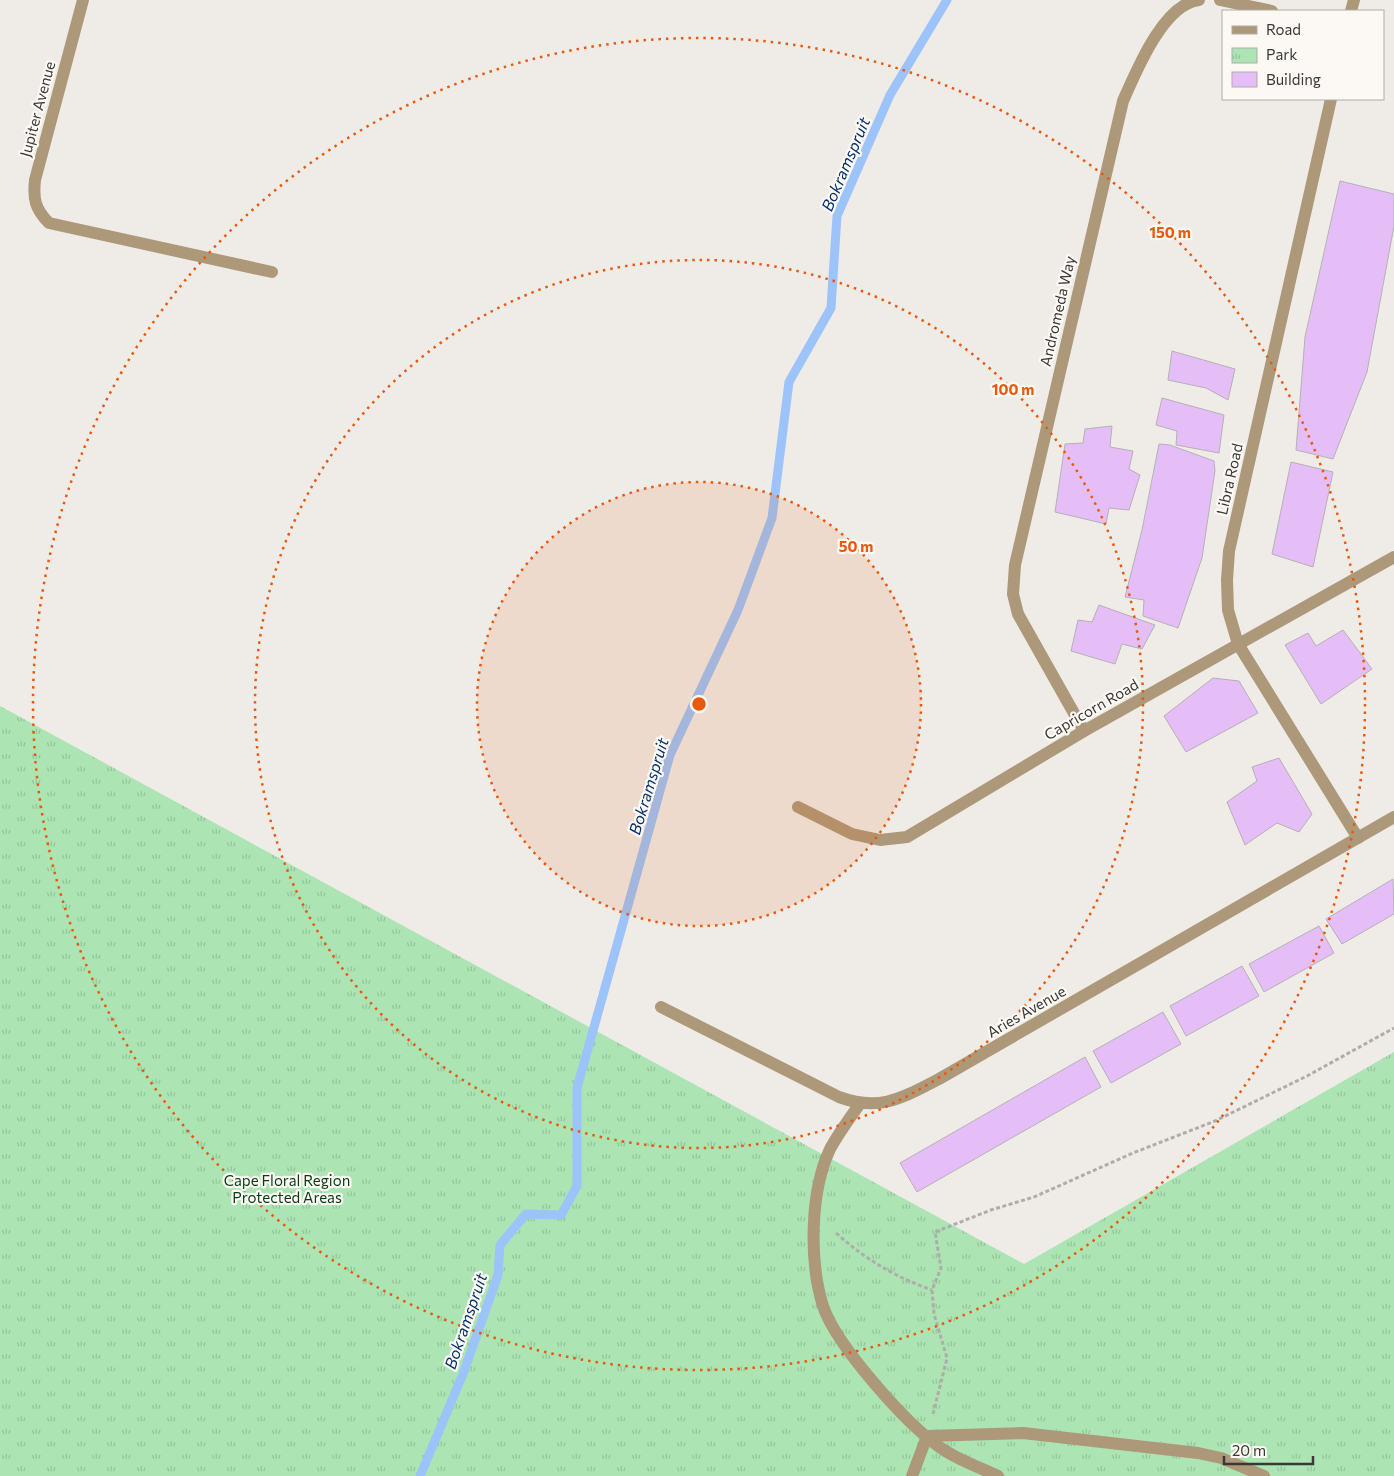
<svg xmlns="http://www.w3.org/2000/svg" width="1394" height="1476" font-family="Commissioner,sans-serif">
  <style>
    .park { fill: url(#park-tufts) }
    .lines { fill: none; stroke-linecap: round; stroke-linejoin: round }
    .stream { stroke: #9dc3fb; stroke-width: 9 }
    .building { fill: #e5bef8; stroke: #b4b1b5 }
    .path { stroke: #afadaa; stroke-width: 3; stroke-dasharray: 4 2.5; stroke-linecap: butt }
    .minor { stroke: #ad9979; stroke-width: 12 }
    .ring { fill: none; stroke: #e8590c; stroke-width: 2.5; stroke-dasharray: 2.5 5 }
    .labels { text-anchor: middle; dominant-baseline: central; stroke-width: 4.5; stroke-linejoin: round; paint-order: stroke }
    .street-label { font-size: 15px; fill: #393836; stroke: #fcf9f5 }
    .park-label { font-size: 15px; fill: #073c16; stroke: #fcf9f5 }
    .water-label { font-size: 16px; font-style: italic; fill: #04316c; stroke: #fcf9f5 }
    .centre { fill: #e8590c; stroke: #fcf9f5; stroke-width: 2.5 }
    .ring-label { font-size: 15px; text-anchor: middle; font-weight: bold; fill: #e8590c; stroke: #fcf9f5; stroke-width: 4.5; stroke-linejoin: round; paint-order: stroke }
  </style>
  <defs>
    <pattern id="park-tufts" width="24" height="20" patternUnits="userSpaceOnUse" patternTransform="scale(1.25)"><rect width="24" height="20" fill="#ace4b3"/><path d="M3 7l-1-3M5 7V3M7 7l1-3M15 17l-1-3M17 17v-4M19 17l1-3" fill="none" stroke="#95c49b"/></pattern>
  </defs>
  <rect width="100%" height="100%" fill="#efece8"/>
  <polygon class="park" points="0,706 1024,1264 1394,1052 1394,1476 0,1476"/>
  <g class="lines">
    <polyline class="stream" points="420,1476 463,1374 498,1275 500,1245 526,1214 561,1215 577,1186 577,1088 670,755 738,610 772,518 789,382 831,308 837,216 890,95 947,0"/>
  </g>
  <g class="building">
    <polygon points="1340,181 1394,194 1394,226 1367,372 1333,459 1296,450 1305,337"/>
    <polygon points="1172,351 1235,369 1228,400 1206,388 1168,380"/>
    <polygon points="1162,398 1224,415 1219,453 1176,445 1177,431 1156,425"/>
    <polygon points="1112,426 1110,447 1133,451 1129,469 1140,475 1129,510 1109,508 1106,524 1055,512 1065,444 1083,443 1085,429"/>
    <polygon points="1159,444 1170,445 1214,461 1215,471 1202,558 1178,628 1143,616 1144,600 1125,597 1142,530"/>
    <polygon points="1291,462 1333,472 1313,567 1272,554"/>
    <polygon points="1099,605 1155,625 1142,649 1122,644 1115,664 1071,651 1078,620 1092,622"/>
    <polygon points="1343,630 1372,669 1321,704 1285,645 1308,633 1316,646"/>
    <polygon points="1213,678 1239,681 1258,713 1186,752 1164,716"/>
    <polygon points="1279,758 1312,814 1299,832 1277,823 1245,845 1227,802 1257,781 1252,767"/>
    <polygon points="1393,879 1394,914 1342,944 1326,919"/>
    <polygon points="1319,926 1334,953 1264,992 1249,964"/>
    <polygon points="1242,966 1259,996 1186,1036 1170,1006"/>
    <polygon points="1163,1012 1181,1044 1111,1083 1093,1051"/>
    <polygon points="1085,1057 1101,1087 917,1192 900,1163"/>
  </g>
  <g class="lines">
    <g class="path">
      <path d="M836,1233c29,26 59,44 96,57"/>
      <polyline points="933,1414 947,1358 934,1314 932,1290 941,1268 935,1232 991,1210 1034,1197 1133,1153 1215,1121 1307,1076 1394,1028"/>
    </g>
    <g class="minor">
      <path d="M83,0l-48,180c-2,19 0,29 14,43l223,49"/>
      <polyline points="1220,0 1272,11"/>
      <polyline points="1351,11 1354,0"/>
      <polyline points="1331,99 1229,551 1227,580 1228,610 1238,644 1358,838"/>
      <path d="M1084,731l-66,-117 -5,-20 2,-29 108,-464c13,-29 40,-97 76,-101"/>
      <polyline points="798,807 852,834 880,840 907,837 1084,731 1394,557"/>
      <path d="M661,1007l178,90c41,15 63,1 100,-18l455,-262"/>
      <path d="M859,1105c-10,14 -21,29 -29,44 -20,43 -21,112 -7,157 13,39 83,118 118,142 17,12 38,19 57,28"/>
      <polyline points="912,1476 927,1436 1023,1433 1198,1453 1221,1458 1264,1476"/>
    </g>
  </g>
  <circle cx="699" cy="704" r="222" fill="#e8590c" fill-opacity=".12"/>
  <g class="ring">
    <circle cx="699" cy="704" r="222"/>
    <circle cx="699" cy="704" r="444"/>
    <circle cx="699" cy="704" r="666"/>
  </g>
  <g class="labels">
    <g class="street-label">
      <text transform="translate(37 109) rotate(-75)">Jupiter Avenue</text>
      <text transform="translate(1057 311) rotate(-77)">Andromeda Way</text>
      <text transform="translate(1229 479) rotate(-77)">Libra Road</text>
      <text transform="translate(1091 709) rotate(-30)">Capricorn Road</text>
      <text transform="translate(1026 1011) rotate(-30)">Aries Avenue</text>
    </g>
    <g class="park-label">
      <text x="287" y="1180">Cape Floral Region<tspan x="287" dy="17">Protected Areas</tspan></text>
    </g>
    <g class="water-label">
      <text transform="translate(845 164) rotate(-67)">Bokramspruit</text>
      <text transform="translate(648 786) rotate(-73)">Bokramspruit</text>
      <text transform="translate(465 1321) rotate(-71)">Bokramspruit</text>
    </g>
  </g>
  <circle cx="699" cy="704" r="8" class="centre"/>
  <g class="ring-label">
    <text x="1170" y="238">150 m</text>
    <text x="1013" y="395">100 m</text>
    <text x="856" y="552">50 m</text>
  </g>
  <rect x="1222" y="10" width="162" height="90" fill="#fcf9f5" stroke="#aeaca9"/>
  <rect x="1232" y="26" width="25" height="8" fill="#ad9979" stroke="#aeaca9"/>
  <text x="1266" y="35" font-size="15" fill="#393836">Road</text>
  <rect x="1232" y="48" width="25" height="15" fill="url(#park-tufts)" stroke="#aeaca9"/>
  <text x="1266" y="60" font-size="15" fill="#393836">Park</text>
  <rect x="1232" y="72" width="25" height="15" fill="#e5bef8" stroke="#aeaca9"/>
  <text x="1266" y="85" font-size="15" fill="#393836">Building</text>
  <path d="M1224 1456v8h89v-8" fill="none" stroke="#393836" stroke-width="2.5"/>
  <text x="1232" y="1456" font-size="15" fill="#393836" stroke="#fcf9f5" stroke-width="4" paint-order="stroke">20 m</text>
</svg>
